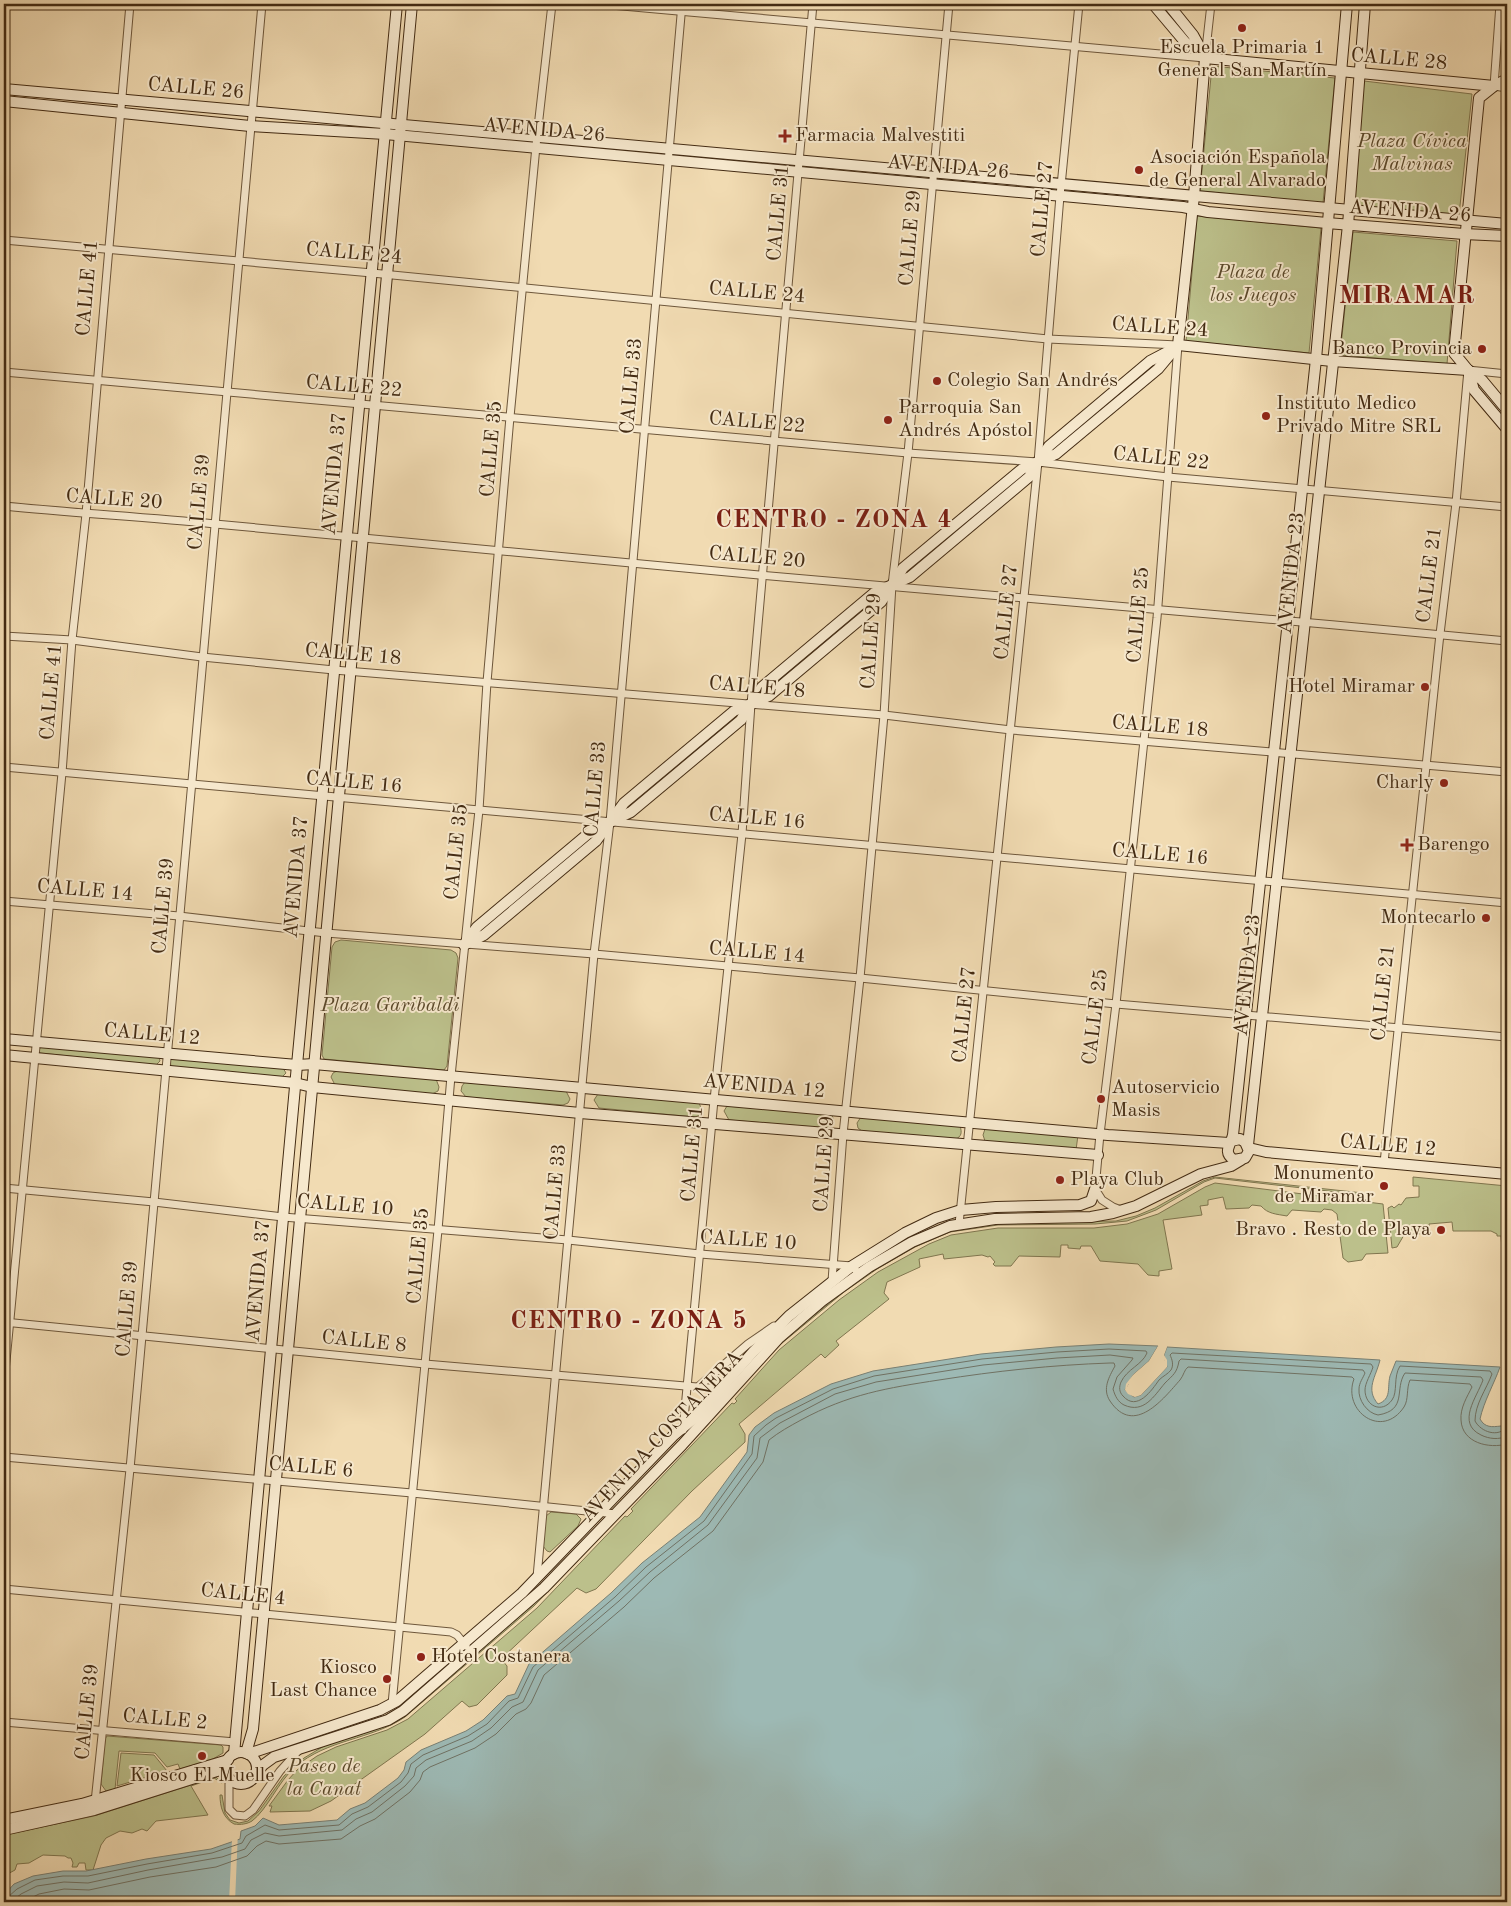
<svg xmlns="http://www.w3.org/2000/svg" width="1511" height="1906" font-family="'Old Standard TT',serif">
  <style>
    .green { fill: #bcc08b; stroke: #80764f }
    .water { fill: #9db9b4; stroke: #798074 }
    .pier { fill: #f1dbb2 }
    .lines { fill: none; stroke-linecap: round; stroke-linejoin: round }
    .shore { stroke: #707264; stroke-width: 1 }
    .street-casing { stroke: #6e573b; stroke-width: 9 }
    .secondary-casing { stroke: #432b13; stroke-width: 12 }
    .street { stroke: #f6e8cd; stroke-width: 7 }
    .secondary { stroke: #f6e8cd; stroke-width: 10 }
    .poi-dot { fill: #8f2418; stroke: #f6e8cd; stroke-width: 2 }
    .labels { text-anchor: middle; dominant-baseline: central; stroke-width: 4; stroke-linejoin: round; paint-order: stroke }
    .poi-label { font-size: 20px; fill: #432b13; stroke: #f6e8cd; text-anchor: start }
    .street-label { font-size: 20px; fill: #432b13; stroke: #f6e8cd }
    .park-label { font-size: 20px; font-style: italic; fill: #5b492b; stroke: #f6e8cd }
    .district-label { font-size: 25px; font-weight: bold; letter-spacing: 1px; fill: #7a1f14; stroke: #f6e8cd }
  </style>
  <rect width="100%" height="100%" fill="#f1dbb2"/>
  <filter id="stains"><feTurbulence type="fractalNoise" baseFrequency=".004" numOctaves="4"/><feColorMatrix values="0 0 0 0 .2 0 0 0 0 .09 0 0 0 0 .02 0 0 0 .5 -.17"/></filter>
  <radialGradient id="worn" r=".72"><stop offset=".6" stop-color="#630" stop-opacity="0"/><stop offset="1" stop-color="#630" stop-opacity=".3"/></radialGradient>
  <g class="green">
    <polygon points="1212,66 1335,78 1323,203 1200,191"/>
    <polygon points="1364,81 1472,94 1459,215 1354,206"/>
    <polygon points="1197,216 1321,228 1309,353 1186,341"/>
    <polygon points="1353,232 1457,241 1447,364 1340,355"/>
    <polygon points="341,940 451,950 456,953 458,958 447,1066 444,1070 324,1059 322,1055 332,947 335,942"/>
    <polygon points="41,1047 159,1057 160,1061 156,1065 40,1053 39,1050"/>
    <polygon points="172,1058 283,1068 286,1073 282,1077 171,1067 170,1059"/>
    <polygon points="337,1071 436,1079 439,1087 438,1091 432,1094 335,1085 331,1077 333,1073"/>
    <polygon points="465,1082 566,1091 570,1099 568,1103 563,1105 466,1097 461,1091 462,1086"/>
    <polygon points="598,1094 699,1103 702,1110 700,1115 695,1117 599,1108 594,1100"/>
    <polygon points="727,1106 832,1115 834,1122 832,1126 826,1128 729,1120 724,1111"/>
    <path d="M861,1117l99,9c2,6 2,11 -5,13l-93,-8 -4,-3 -1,-5z"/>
    <polygon points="985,1129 1078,1135 1076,1150 985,1141 983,1135"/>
    <path d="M1215,1177l148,16v2l-148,-17 -11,4 -48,28 -29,11 -32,3 -97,1 -48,7 -35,15 -38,22 -33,23 -68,56 -75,84 -167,174 -129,111c-34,23 -78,22 -110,50 -17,15 -28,43 -43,54 -5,3 -11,4 -18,3 -11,-6 -14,-17 -14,-29h2l3,18 5,7 9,3 9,-2 11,-10 25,-35 20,-18 20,-12 80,-31 129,-110 137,-143 113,-122 78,-62 53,-33 36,-15 48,-7 118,-2 20,-5 19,-8 48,-27z"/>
    <polygon points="1413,1177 1507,1186 1507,1276 1504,1276 1501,1236 1497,1236 1497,1234 1491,1231 1453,1231 1452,1222 1429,1224 1430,1233 1404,1235 1397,1247 1392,1248 1388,1208 1392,1206 1394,1208 1399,1204 1401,1205 1406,1198 1419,1197 1419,1186 1413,1186"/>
    <path d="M1215,1183l168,21 5,49 -22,1 -4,6 -14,2 -5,-4 -6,-44 -5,-4 -8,-1 -3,3 -29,-2 -5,6c-11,-2 -19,-2 -26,-10l-9,-1 -3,3 -23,1 -3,-12 -15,3v5l-8,1 2,9 -39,5 9,49 -13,2v5l-11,-1 -10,-11 -38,-3 -9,-15h-10l-1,3 -12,-1v-3h-7l-1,12 -41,-1 -8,10h-16l-2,-2 2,-2 -5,-6 -2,1 -6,-2 -38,4 -1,-5 -24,5 1,8 -33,15 -3,11 5,6 -53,42 3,4 -14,13 -4,-4 -82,70 6,10v8l-53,49 -96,98 -10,4 -9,-5 -76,71 6,7v9l-30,30 -8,2 -7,-6 -37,33 -94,67 -21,10 -40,1 2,-6h-3l19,-26 9,-10 20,-14 19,-9 51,-17 21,-11 129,-111 88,-92 2,1 6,-6 -2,-2 101,-106 2,1 3,-3 -2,-2 44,-49 60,-50 39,-28 51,-28 22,-9 47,-7h96l33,-4 31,-10 47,-27z"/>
    <polygon points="551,1512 576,1514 581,1519 578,1526 550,1552 547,1551 543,1546 546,1516"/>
    <polygon points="107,1736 221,1745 223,1747 223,1753 213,1759 180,1769 178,1764 167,1767 155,1753 119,1751 115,1789 106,1791 101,1784 105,1739"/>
    <polygon points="121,1753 154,1755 167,1771 117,1786"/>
    <polygon points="216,1777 222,1783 214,1778 191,1786 208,1815 156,1821 147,1831 142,1829 132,1833 120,1831 106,1838 101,1845 93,1870 86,1870 85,1863 79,1863 77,1867 72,1867 73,1863 71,1858 68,1858 65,1856 43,1855 29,1863 17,1864 15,1870 4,1876 4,1835 94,1816"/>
  </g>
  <path class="water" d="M1109,1344l49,2 -9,15 -16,14 -8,15 9,7 7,-2 26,-28 -3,-12 3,-8 213,13c-4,17 -15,29 -2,44 14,-5 9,-16 12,-28 2,-5 4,-10 6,-15l104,6c-6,17 -16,34 -20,52 5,9 12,8 21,7l6,-7v483h-1503v-7l10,-11 19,-8 30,-5h23l60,-12 65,-10 29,-10 1,-8 14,-5 8,-8 16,7 58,-5 13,-11 15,-6 33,-25 6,-8 2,-8 15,-12 45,-19 17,-11 24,-24 8,-2 14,-30 82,-71 31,-30 58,-46 47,-65 2,-17 6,-8 19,-14 57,-29 42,-13 108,-17 75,-7z"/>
  <g class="pier">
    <polygon points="1158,1346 1160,1347 1151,1363 1135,1377 1128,1385 1127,1389 1130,1392 1135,1394 1139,1392 1148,1384 1154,1375 1164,1366 1165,1361 1161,1355 1165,1347 1167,1347 1164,1355 1167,1360 1167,1367 1141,1395 1135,1397 1128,1394 1125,1390 1126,1384 1133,1375 1149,1361"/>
    <polygon points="238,1831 235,1902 229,1902 232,1839 237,1837"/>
  </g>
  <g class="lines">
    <g class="shore">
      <path d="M4,1898l4,-1 9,-8 18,-9 28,-4h25l59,-12 65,-11 30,-10 4,-7 19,-11 14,5 60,-5 13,-11 16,-7 33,-25 7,-9 3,-9 12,-9 45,-19 19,-12 22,-23 9,-3 15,-31 82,-70 31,-30 58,-46 48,-67 2,-18 12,-11 10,-7 57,-29 41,-13 108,-17 75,-7 52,-3 37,2 1,2c-5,12 -20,16 -26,29 -2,5 -2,10 2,14 14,16 29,-6 36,-16 4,-4 9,-6 12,-10 3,-5 1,-11 -1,-15l2,-2 199,11 2,3c-2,7 -8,16 -8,23 0,16 17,24 27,10 6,-8 1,-23 8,-34l90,5 2,3c-6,16 -17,30 -17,47 6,11 23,17 32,6"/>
      <path d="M11,1902l10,-8 16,-8 27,-4 24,1 60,-13 74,-13 23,-8 6,-9 14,-7 14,3 63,-6 14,-11 16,-7 33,-26 9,-10 2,-8 10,-8 46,-19 19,-13 21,-21 11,-5 15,-32 81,-69 31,-29 58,-47 49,-67 3,-20 20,-15 55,-29 41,-12 107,-17 74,-7 53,-3 23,3 -1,2 -15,17 -4,12c2,7 5,13 11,16 20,9 30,-9 41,-22 8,-8 12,-10 14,-22l2,-2 182,11 2,3c-2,5 -6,10 -6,16 -1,11 8,24 19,26 30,-5 16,-26 27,-42l76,4 2,3c-6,17 -27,43 -2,55 8,4 18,5 26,1"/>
      <path d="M23,1902l16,-8 25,-5 25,1 61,-13 66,-10 31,-11 10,-10 9,-5 13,3 62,-5 19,-13 15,-7 35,-27 10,-12 3,-8 7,-5 45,-19 21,-14 20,-20 10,-5 5,-6 13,-28 80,-68 30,-29 59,-47 50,-69 6,-22c10,-8 21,-14 32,-20 48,-26 86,-32 138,-40 57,-9 113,-15 171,-17h4l1,3c-6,11 -13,23 -5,35 24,36 54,-3 70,-21 4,-5 4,-10 8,-13l164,10 2,2c-12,32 28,61 50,28 5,-8 2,-18 6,-27l60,4 2,3c-5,10 -12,21 -11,33 1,23 28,29 46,24"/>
    </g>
    <defs>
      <g id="street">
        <polyline points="600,4 1205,58 1211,4"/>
        <polyline points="1500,4 1494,86 1507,88"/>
        <polyline points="4,240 372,273 1048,339 1178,345 1157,618 1116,1004 1100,1134 1095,1189 1102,1200 1113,1207 1121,1210"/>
        <polyline points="4,372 908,453 1038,462 1168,477 1507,507"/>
        <path d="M4,506c70,7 141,11 211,18 182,16 363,35 544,51 250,22 499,42 748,66"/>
        <polyline points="4,636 72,640 202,657 334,670 884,715 1011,730 1507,772"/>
        <polyline points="4,767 1507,903"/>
        <polyline points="4,901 179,916 326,933 594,954 860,978 1116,1004 1507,1037"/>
        <polyline points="1384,1163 1440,634 1456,503 1468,370 1507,374"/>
        <polyline points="4,1188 154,1202 283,1217 568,1240 700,1254 852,1266 859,1274"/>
        <polyline points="959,1224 1038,462 1060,196 1079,4"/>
        <polyline points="832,1281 843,1134 860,978 884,715 892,585 908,453 949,4"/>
        <polyline points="4,1322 425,1364 721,1389"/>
        <polyline points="4,1382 62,773 72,640 86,514 130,4"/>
        <polyline points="698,1387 748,1344 774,1326"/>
        <polyline points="683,1430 714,1100 742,834 751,704 813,4"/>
        <polyline points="4,1457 412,1493 616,1514"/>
        <polyline points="537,1577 594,954 610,822 682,4"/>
        <polyline points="4,1589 451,1632 457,1635 466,1646"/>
        <polyline points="392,1704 438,1230 451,1076 479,810 487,682 510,417 537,136 552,4"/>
        <polyline points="4,1722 235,1742"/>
        <polyline points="229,1778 229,1809 235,1815 245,1816 253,1810 280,1771 300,1749"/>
        <polyline points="95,1802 130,1469 262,4"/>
      </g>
      <g id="secondary">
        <polyline points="1153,4 1185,42 1205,58"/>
        <polyline points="1168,4 1193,35 1204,55"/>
        <polyline points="1205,58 1494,86"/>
        <polyline points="1507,79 1494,86 1479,98 1454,353 1468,370 1482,380 1507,410"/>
        <polyline points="4,89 1507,224"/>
        <polyline points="4,101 250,126 385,134 1183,207 1208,212 1327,223 1464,234 1507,236"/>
        <polyline points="1178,345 1332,361 1468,370"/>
        <polyline points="1178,345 1194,196 1205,58"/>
        <polyline points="1468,370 1474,390 1507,429"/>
        <polyline points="466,942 477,927 589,833 610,822 624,803 734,711 751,704 762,687 874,593 892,585 903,568 1022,469 1038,462 1049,446 1150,361 1171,350"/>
        <polyline points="464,945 484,935 596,841 610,822 631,812 741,720 751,704 769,696 881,602 892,585 910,577 1029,477 1038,462 1056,454 1158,369 1178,345"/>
        <polyline points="4,1039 297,1065 314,1064 1108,1135 1229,1143"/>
        <polyline points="4,1055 295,1083 312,1087 580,1113 1098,1155"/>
        <path d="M1231,1141l9,-2 5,3 4,9 -4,7 -11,2c-12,-8 -3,-15 -1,-25l83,-776 31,-355"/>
        <polyline points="1248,1145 1348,225 1365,4"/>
        <polyline points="1249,1148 1266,1152 1507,1174"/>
        <circle cx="241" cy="1768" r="16"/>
        <polyline points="246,1753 253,1729 412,4"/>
        <polyline points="234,1754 297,1065 397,4"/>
        <polyline points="248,1754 380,1710 397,1701 522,1593 673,1436 697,1416 753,1352 789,1316 852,1266 905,1233 936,1218 961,1210 996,1207 1080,1205 1091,1201 1095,1189"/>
        <polyline points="255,1774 263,1765 274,1757 388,1720 403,1711 544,1588 682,1445 779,1338 822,1301 869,1267 912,1242 950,1226 995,1219 1091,1217 1113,1213 1136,1206 1201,1174 1231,1166 1241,1160"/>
        <polyline points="4,1820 82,1804 228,1760"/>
        <polyline points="4,1830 94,1810 220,1770 226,1774"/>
      </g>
    </defs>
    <use href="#street" class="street-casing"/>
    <use href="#secondary" class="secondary-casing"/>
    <use href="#street" class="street"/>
    <use href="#secondary" class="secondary"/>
  </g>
  <g class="poi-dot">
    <circle cx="1242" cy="28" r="5"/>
    <path d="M782.5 128.5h5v5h5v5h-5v5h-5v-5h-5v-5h5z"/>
    <circle cx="1139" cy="170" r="5"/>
    <circle cx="1482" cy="349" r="5"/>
    <circle cx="937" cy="381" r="5"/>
    <circle cx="1266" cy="416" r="5"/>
    <circle cx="888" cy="420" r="5"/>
    <circle cx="1425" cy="687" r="5"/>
    <circle cx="1444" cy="783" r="5"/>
    <path d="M1404.5 837.5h5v5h5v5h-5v5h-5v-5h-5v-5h5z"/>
    <circle cx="1486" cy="918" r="5"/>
    <circle cx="1101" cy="1099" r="5"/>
    <circle cx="1060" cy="1180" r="5"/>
    <circle cx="1384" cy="1186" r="5"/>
    <circle cx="1441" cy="1230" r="5"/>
    <circle cx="421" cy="1657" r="5"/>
    <circle cx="387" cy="1679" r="5"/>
    <circle cx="202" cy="1756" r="5"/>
  </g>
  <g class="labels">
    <g class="poi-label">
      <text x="1242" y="48" text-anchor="middle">Escuela Primaria 1<tspan x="1242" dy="23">General San Martín</tspan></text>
      <text x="795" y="136">Farmacia Malvestiti</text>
      <text x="1149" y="158">Asociación Española<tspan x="1149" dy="23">de General Alvarado</tspan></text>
      <text x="1472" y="349" text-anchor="end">Banco Provincia</text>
      <text x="947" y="381">Colegio San Andrés</text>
      <text x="1276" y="404">Instituto Medico<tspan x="1276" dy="23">Privado Mitre SRL</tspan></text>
      <text x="898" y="408">Parroquia San<tspan x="898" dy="23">Andrés Apóstol</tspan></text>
      <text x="1415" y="687" text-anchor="end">Hotel Miramar</text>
      <text x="1434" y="783" text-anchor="end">Charly</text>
      <text x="1417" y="845">Barengo</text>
      <text x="1476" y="918" text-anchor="end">Montecarlo</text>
      <text x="1111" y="1088">Autoservicio<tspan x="1111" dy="23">Masis</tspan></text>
      <text x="1374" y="1174" text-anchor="end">Monumento<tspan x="1374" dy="23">de Miramar</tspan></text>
      <text x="1070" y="1180">Playa Club</text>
      <text x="1431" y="1230" text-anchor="end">Bravo . Resto de Playa</text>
      <text x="431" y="1657">Hotel Costanera</text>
      <text x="377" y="1668" text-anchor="end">Kiosco<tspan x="377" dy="23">Last Chance</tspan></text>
      <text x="202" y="1776" text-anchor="middle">Kiosco El Muelle</text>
    </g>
    <g class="street-label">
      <text transform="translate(1399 60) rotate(5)">CALLE 28</text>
      <text transform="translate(196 89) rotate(5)">CALLE 26</text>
      <text transform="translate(544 131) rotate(5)">AVENIDA 26</text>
      <text transform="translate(948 168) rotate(5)">AVENIDA 26</text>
      <text transform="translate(1043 209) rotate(-85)">CALLE 27</text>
      <text transform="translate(1410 212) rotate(4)">AVENIDA 26</text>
      <text transform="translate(779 213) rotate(-85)">CALLE 31</text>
      <text transform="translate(911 238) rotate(-85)">CALLE 29</text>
      <text transform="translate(354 254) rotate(5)">CALLE 24</text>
      <text transform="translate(88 288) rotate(-85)">CALLE 41</text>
      <text transform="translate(757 293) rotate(5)">CALLE 24</text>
      <text transform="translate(1160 328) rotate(4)">CALLE 24</text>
      <text transform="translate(632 386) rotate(-85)">CALLE 33</text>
      <text transform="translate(354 387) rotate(5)">CALLE 22</text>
      <text transform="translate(757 423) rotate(5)">CALLE 22</text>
      <text transform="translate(492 449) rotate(-85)">CALLE 35</text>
      <text transform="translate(1161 459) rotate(6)">CALLE 22</text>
      <text transform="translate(335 474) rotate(-85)">AVENIDA 37</text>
      <text transform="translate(114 500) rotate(4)">CALLE 20</text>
      <text transform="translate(200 502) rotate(-85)">CALLE 39</text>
      <text transform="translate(757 558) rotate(5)">CALLE 20</text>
      <text transform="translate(1292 573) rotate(-84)">AVENIDA 23</text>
      <text transform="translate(1430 575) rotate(-83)">CALLE 21</text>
      <text transform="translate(1007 612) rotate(-84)">CALLE 27</text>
      <text transform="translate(1139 615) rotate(-85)">CALLE 25</text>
      <text transform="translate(872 641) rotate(-86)">CALLE 29</text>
      <text transform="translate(353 655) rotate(5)">CALLE 18</text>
      <text transform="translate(757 688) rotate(5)">CALLE 18</text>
      <text transform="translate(52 692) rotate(-85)">CALLE 41</text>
      <text transform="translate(1160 727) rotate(5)">CALLE 18</text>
      <text transform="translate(354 783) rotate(5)">CALLE 16</text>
      <text transform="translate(596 789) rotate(-85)">CALLE 33</text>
      <text transform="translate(757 819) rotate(5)">CALLE 16</text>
      <text transform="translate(457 852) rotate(-84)">CALLE 35</text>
      <text transform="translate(1160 855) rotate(5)">CALLE 16</text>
      <text transform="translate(297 877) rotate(-85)">AVENIDA 37</text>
      <text transform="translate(85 891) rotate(5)">CALLE 14</text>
      <text transform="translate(164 906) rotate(-85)">CALLE 39</text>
      <text transform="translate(757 953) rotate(5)">CALLE 14</text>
      <text transform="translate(1248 975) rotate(-84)">AVENIDA 23</text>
      <text transform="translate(1384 993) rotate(-84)">CALLE 21</text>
      <text transform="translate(965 1015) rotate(-84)">CALLE 27</text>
      <text transform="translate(1096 1017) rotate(-83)">CALLE 25</text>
      <text transform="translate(152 1035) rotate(5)">CALLE 12</text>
      <text transform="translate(764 1087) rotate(5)">AVENIDA 12</text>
      <text transform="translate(1388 1146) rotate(5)">CALLE 12</text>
      <text transform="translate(693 1154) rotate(-85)">CALLE 31</text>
      <text transform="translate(825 1164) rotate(-86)">CALLE 29</text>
      <text transform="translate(556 1192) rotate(-85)">CALLE 33</text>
      <text transform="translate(345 1206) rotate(5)">CALLE 10</text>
      <text transform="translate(748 1241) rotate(4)">CALLE 10</text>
      <text transform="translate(419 1256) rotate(-85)">CALLE 35</text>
      <text transform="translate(259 1281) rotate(-85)">AVENIDA 37</text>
      <text transform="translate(128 1309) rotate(-85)">CALLE 39</text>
      <text transform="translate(364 1342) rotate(6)">CALLE 8</text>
      <text transform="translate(662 1437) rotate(-47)">AVENIDA COSTANERA</text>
      <text transform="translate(311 1468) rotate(5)">CALLE 6</text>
      <text transform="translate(243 1595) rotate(6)">CALLE 4</text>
      <text transform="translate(88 1712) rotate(-84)">CALLE 39</text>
      <text transform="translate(165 1720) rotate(5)">CALLE 2</text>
    </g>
    <g class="park-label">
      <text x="1412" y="142">Plaza Cívica<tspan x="1412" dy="23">Malvinas</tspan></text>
      <text x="1253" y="273">Plaza de<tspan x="1253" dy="23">los Juegos</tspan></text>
      <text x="390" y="1006">Plaza Garibaldi</text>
      <text x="324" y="1767">Paseo de<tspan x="324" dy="23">la Canat</tspan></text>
    </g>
    <g class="district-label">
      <text x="1407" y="296">MIRAMAR</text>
      <text x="834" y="520">CENTRO - ZONA 4</text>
      <text x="629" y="1321">CENTRO - ZONA 5</text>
    </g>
  </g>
  <rect width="1511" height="1906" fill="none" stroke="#f1dbb2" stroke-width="20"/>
  <rect x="5" y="5" width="1501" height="1896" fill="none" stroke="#432b13" stroke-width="2.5"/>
  <rect x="10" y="10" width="1491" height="1886" fill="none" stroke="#432b13"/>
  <rect width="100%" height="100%" filter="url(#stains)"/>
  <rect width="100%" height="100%" fill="url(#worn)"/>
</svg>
